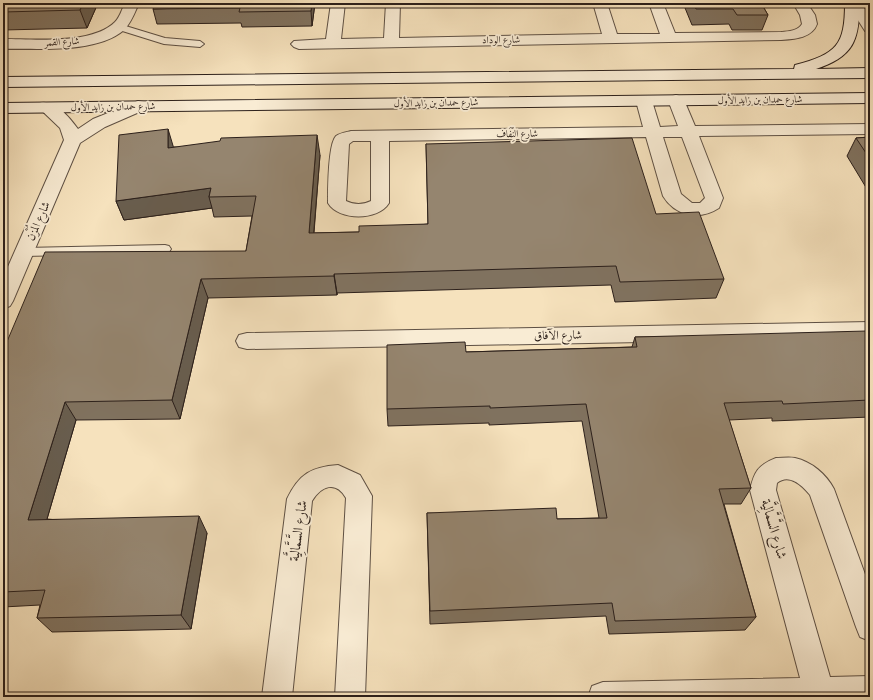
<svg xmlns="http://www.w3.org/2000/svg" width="873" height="700" font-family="'IM FELL French Canon',Amiri,serif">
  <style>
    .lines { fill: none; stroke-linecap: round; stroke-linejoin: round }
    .service-casing { stroke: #5e5044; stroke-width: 2 }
    .minor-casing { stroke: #5e5044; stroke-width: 2 }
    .secondary-casing { stroke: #2c201b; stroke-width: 2 }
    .service { fill: #f9ecd4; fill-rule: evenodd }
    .minor { fill: #f9ecd4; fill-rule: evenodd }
    .secondary { fill: #f9ecd4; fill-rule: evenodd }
    .wall { fill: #80725f; stroke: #2c201b }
    .shaded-wall { fill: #685d4e; stroke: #2c201b }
    .building { fill: #95856f; stroke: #2c201b }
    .labels { text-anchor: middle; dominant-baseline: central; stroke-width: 3.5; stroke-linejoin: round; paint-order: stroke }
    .far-street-label { font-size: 10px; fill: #2c201b; stroke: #f9ecd4 }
    .street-label { font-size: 12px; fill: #2c201b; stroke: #f9ecd4 }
    .near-street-label { font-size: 14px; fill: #2c201b; stroke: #f9ecd4 }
  </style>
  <rect width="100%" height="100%" fill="#f6e2bd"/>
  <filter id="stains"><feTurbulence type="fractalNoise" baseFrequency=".005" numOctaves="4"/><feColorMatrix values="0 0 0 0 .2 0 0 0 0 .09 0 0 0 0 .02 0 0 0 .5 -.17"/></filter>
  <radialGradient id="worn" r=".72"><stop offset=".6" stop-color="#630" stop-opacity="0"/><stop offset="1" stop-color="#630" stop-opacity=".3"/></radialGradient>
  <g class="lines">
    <defs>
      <g id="service">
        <polygon points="119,24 165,38 200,41 204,44 200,47 164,44 116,29 115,27"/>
        <polygon points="165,245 169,246 171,249 169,252 165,253 24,256 20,255 18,252 20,249 24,248"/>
      </g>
      <g id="minor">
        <path d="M125,3h14c-4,9 -8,20 -15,27 -28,24 -86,18 -121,19v-10c30,0 89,6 112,-17 5,-5 7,-13 10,-19z"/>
        <path d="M331,3h14l-4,36 43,-1 2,-35h14l-1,35 203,-4 -9,-31h14l10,31h43l-11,-31h14l12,30 106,-1c8,-1 17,-1 21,-8l-2,-9 -7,-12h14l8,12 2,9c-5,14 -22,15 -36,16l-482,9 -5,-2 -3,-3 3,-3 32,-2z"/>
        <polygon points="847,3 861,3 870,17 870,32 865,31"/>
        <path d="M676,95l6,2 2,3 11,26 175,-2v10l-171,2 24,62 -4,10c-20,13 -44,8 -56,-12l-17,-59 -257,4v62c-11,18 -50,18 -61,0 0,-13 0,-59 8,-67 4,-3 11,-4 15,-5l292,-4 -7,-26 2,-3 6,-2 6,2 2,3 8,26 18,-1 -10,-26 2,-3zM663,137h19l23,61 -5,5h-8l-11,-9zM353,141h18v60c-8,4 -17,4 -25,0l3,-57z"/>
        <path d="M138,101l6,1 2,4 -2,4 -39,17 -25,16 -67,158 -3,5 -7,3v-31l61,-138 -4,-12 -22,-21 2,-4c16,-3 30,15 38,26l15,-10z"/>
        <polygon points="870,322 870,338 247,349 239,347 236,341 239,335 247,333"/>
        <path d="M776,458c6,0 13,-1 19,0 17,4 31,16 39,31l36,99v53l-10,-4 -4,-10 -46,-132c-8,-10 -21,-22 -33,-12l-1,7 54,187 40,-1v21h-282l4,-11 11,-4 197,-4 -50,-188c4,-18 8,-25 26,-32z"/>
        <path d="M338,465l22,10 12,21 -7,201h-30l11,-199c-10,-18 -25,-12 -34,3l-20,196h-30l25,-198c12,-25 24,-32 51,-34z"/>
      </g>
      <g id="secondary">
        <path d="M845,3h14c1,37 -6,54 -43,66l54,-1v10l-867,9v-10l791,-8 1,-4c42,-11 50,-20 50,-62z"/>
        <polygon points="870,93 870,103 3,113 3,103"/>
      </g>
    </defs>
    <use href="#service" class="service-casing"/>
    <use href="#minor" class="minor-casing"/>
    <use href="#secondary" class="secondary-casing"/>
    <use href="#service" class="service"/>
    <use href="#minor" class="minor"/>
    <use href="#secondary" class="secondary"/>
  </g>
  <g class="wall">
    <polygon points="3,3 98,3 87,28 3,30"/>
    <polygon points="315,3 312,26 242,27 241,23 157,24 153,9"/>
    <polygon points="683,3 761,3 768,15 762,30 732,30 729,24 692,25"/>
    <polygon points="870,137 870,194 847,156 856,138"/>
    <polygon points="426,144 656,214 724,279 716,298 615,302 611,285 337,293 337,295 208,298 180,419 76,420 47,519 207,533 191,629 52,632 37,618 40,605 3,607 3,351 246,251 252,216 214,217 212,208 124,220 116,201 174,147 320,155 314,233 359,232 428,224"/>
    <polygon points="870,336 870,417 772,421 772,418 729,420 751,488 741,504 724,504 756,617 745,630 609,634 606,616 430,624 427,513 557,519 599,518 582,421 489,425 489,423 388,426 387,409 466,352 632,347 635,337"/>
  </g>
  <g class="shaded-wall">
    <polygon points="83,3 98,3 87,28 80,10"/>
    <polygon points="312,3 315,3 312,26 311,11"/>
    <polygon points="168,129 174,149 168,148"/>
    <polygon points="317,135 320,155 312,253 309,233"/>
    <polygon points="211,188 209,197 212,208 124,220 116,201"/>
    <polygon points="334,274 337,293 337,295 334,276"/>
    <polygon points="201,279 208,298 180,419 172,400"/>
    <polygon points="65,402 76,420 42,536 28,520"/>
    <polygon points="199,516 207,533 191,629 181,615"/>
  </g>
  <g class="building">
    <polygon points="3,3 83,3 80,10 3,12"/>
    <polygon points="155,3 312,3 311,11 239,12 240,8 153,9"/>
    <polygon points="693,3 761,3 768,15 737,15 733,9 696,9"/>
    <polygon points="168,129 168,148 220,141 221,138 317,135 309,233 359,232 359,226 428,224 426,144 632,138 656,214 699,212 724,279 620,282 616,266 334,274 334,276 201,279 172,400 65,402 28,520 199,516 181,615 37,618 45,590 3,592 3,351 45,252 246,251 256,196 209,197 211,188 116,201 119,135"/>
    <polygon points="870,137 870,159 856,138"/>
    <polygon points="867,331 870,336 870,400 783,404 782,401 724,403 751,488 719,489 756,617 615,621 612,603 430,611 427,513 556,508 557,519 607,518 586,404 490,408 490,406 387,409 387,345 465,342 466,352 637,347 635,337"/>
  </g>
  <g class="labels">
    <g class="far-street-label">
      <text transform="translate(501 40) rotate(-1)">شارع الوداد</text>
      <text transform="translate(62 42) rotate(-3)">شارع القمر</text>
      <text transform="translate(760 100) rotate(-1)">شارع حمدان بن زايد الأول</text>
      <text transform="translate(436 103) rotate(-1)">شارع حمدان بن زايد الأول</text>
      <text transform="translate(113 107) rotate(-1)">شارع حمدان بن زايد الأول</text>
      <text transform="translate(517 134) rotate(-1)">شارع النِّفَاف</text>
    </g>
    <g class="street-label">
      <text transform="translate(38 221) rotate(-66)">شارع المُزْن</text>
      <text transform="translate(558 335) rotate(-1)">شارع الآفاق</text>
    </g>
    <g class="near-street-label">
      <text transform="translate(774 529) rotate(74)">شارع السَّمَّالِيَّة</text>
      <text transform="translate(298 531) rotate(-82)">شارع السَّمَّالِيَّة</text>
    </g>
  </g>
  <rect width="873" height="700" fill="none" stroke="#f6e2bd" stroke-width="16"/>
  <rect x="4" y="4" width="865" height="692" fill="none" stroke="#2c201b" stroke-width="2"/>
  <rect x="8" y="8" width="857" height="684" fill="none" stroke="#2c201b"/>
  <rect width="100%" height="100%" filter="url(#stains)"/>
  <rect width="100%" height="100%" fill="url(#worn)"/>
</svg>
